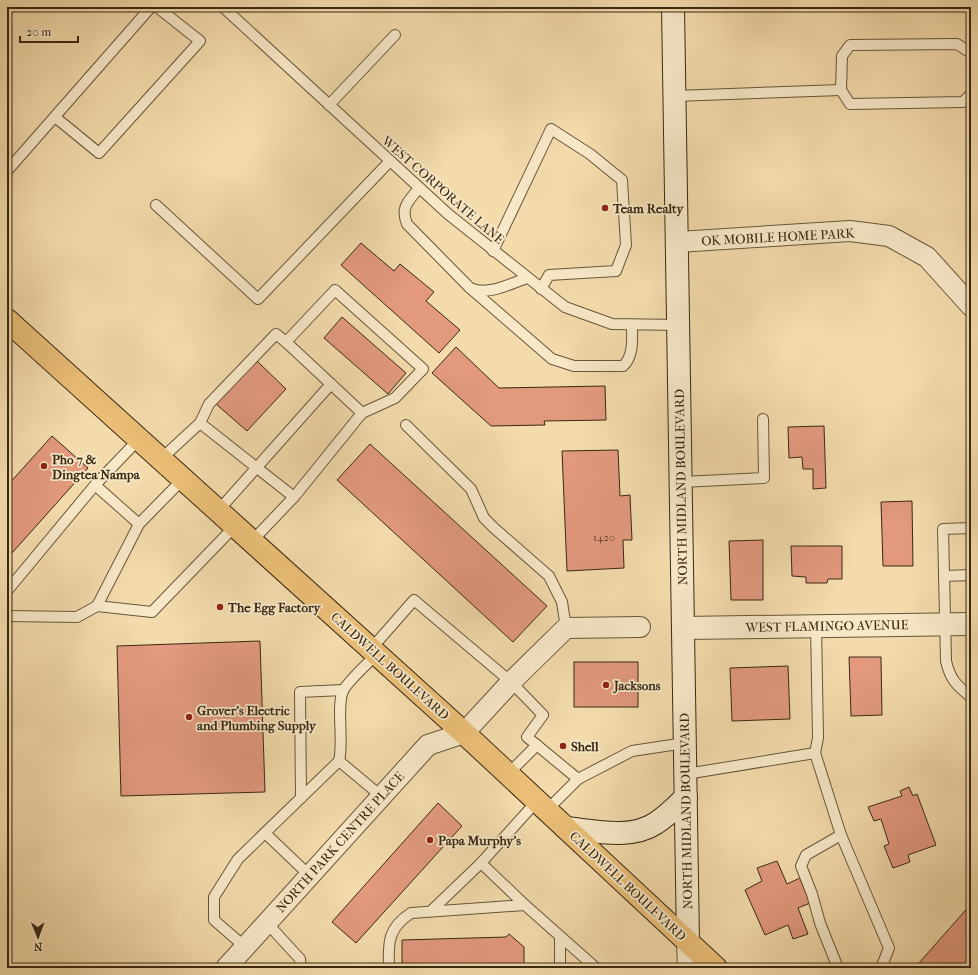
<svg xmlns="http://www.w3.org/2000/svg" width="978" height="975" font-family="'IM FELL French Canon',serif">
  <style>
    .building { fill: #e2997e; stroke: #392814 }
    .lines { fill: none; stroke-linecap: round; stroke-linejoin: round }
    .service-casing { stroke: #68553a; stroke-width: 12 }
    .minor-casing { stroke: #68553a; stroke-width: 22 }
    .tertiary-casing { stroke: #68553a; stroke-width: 24 }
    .secondary-casing { stroke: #392814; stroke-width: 24 }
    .primary-casing { stroke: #392814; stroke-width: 24 }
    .service { stroke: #f7e8c8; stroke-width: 10 }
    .minor { stroke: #f7e8c8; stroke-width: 20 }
    .tertiary { stroke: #f7e8c8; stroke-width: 22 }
    .secondary { stroke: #f7e8c8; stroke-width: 22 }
    .primary { stroke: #eabe76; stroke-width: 22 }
    .poi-dot { fill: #8f2418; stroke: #f7e8c8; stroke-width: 1.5 }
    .labels { text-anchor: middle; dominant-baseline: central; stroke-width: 3.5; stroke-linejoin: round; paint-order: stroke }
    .number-label { font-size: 11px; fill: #63442e }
    .street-label { font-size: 13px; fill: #392814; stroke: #f7e8c8 }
    .poi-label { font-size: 13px; font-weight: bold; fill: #392814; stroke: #f7e8c8; text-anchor: start }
  </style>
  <rect width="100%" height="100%" fill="#f3dbab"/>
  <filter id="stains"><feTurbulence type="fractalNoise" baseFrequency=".005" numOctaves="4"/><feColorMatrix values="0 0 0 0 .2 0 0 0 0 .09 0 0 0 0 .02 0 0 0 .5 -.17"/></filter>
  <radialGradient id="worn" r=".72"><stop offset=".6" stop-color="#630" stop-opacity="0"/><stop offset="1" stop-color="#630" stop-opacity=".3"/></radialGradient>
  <g class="building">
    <polygon points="361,243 394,271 400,264 434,292 426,301 460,330 439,353 341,265"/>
    <polygon points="342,317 406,373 388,394 324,338"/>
    <polygon points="456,347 499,388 605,386 606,420 544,421 545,425 491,426 432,373"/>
    <polygon points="256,360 286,389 247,431 216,404"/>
    <polygon points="824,426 826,488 813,489 813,469 803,469 802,457 789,458 788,427"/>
    <polygon points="52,436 88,468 12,553 7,549 7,486"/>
    <polygon points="370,444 547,606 513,642 337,480"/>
    <polygon points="618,450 620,496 630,495 632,540 623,540 624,568 567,571 562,451"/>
    <polygon points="912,501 913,566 883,566 881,502"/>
    <polygon points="763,540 763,600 731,600 729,541"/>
    <polygon points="791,546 842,546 842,579 828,579 827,583 806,583 806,577 792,576"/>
    <polygon points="260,641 265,792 121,796 117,646"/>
    <polygon points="849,657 881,657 882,715 851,716"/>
    <rect x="574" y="662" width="64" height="45"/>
    <polygon points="788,666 790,719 732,721 730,668"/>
    <polygon points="909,787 913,796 917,794 936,845 908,855 910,862 893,868 884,846 889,844 881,819 874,821 868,807 902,796 900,791"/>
    <polygon points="438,803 462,826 356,943 332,922"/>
    <polygon points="777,861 787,884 800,878 810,903 798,908 808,934 793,939 788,925 765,935 745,890 762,881 757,868"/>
    <polygon points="971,904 971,968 925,968 919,963"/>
    <polygon points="509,934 524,947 524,968 402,968 402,940 506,937"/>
  </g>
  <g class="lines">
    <defs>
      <g id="service">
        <polyline points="223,7 448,214 565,307 612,324 679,325"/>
        <polyline points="971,53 957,44 850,45 842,56 841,90 850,104 963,102 971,94"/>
        <polyline points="675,96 841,90"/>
        <polyline points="329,105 395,35"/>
        <polyline points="55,117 99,153 200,41 157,7"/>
        <polyline points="7,171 151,7"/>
        <path d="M419,188c-10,13 -19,19 -12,36l63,64c19,8 39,-4 57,-10"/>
        <polyline points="156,205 258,299 390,161"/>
        <polyline points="493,251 551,129 590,154 622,180 626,245 616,271 549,275 541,289"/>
        <path d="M470,288l82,71 22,7h49c11,-10 9,-27 9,-41"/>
        <polyline points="286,342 335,290 423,369 395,398 362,413"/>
        <polyline points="200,423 294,497"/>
        <polyline points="406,425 471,489 484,518 494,528 549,576 562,602 566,628"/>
        <polyline points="161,459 200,423 209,404 276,334 286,342 362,413 294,497 252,541"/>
        <polyline points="183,479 139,524 97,606 152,612 235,526"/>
        <polyline points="681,482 764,478 763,419"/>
        <polyline points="218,511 331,384"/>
        <polyline points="139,524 95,485 139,439"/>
        <path d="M971,528l-28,1 3,132c4,18 10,24 25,36"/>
        <polyline points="944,576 971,575"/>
        <polyline points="7,591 95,485"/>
        <polyline points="7,616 77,617 97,606"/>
        <polyline points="371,649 414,600 511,682 543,715 527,737 578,779 547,810"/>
        <polyline points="815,753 841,835 889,948 881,968"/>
        <path d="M339,761c5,-21 -3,-54 4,-70 4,-9 26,-29 34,-37"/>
        <polyline points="508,774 537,745"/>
        <polyline points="686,774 815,753 818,738 816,626"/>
        <polyline points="578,779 632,751 685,743"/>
        <polyline points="301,798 300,692 343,690"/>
        <polyline points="265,833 310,876"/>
        <polyline points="525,905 481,863 537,801"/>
        <polyline points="432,910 481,863"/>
        <polyline points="267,923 300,959 301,968"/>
        <polyline points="560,937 560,968"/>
        <polyline points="245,947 214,920 214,897 238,859 339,761 381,796"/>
        <path d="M389,968c-1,-26 -1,-40 22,-55l114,-8 71,63"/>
        <polyline points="838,968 820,923 812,894 801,866 806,855 841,835"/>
      </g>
      <g id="minor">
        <polyline points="678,242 850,231 889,236 927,257 971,306"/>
        <polyline points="226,968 428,745 464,733 511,682 566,628 640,627"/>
      </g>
      <g id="tertiary">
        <polyline points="683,628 971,624"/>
        <polyline points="688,942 689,968"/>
      </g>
      <g id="secondary">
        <polyline points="673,7 688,942"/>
        <path d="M566,828c29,3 65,12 90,-5 11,-7 21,-17 30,-26"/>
      </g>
      <polyline id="primary" points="7,320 464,733 716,968"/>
    </defs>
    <use href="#service" class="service-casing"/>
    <use href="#minor" class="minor-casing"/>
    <use href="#tertiary" class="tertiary-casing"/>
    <use href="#secondary" class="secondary-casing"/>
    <use href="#primary" class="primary-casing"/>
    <use href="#service" class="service"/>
    <use href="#minor" class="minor"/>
    <use href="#tertiary" class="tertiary"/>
    <use href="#secondary" class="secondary"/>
    <use href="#primary" class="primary"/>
  </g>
  <g class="poi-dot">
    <circle cx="605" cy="208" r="4"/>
    <circle cx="44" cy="466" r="4"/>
    <circle cx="220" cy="607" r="4"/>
    <circle cx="606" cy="685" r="4"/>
    <circle cx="189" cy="717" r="4"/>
    <circle cx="563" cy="746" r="4"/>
    <circle cx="430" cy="840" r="4"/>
  </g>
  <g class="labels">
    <g class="number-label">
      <text x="604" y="537">1420</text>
    </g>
    <g class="street-label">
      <text transform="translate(443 190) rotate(41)">WEST CORPORATE LANE</text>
      <text transform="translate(778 237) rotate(-3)">OK MOBILE HOME PARK</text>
      <text transform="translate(681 487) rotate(-91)">NORTH MIDLAND BOULEVARD</text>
      <text transform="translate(827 626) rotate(-1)">WEST FLAMINGO AVENUE</text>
      <text transform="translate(390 666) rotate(42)">CALDWELL BOULEVARD</text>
      <text transform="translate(686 811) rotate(-91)">NORTH MIDLAND BOULEVARD</text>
      <text transform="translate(340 842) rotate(-48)">NORTH PARK CENTRE PLACE</text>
      <text transform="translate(628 886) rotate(43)">CALDWELL BOULEVARD</text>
    </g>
    <g class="poi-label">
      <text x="613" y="208">Team Realty</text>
      <text x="52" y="459">Pho 7 &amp;<tspan x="52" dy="15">Dingtea Nampa</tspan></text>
      <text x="228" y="607">The Egg Factory</text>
      <text x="614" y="685">Jacksons</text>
      <text x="197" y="710">Grover's Electric<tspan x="197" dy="15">and Plumbing Supply</tspan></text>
      <text x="571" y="746">Shell</text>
      <text x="438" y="840">Papa Murphy's</text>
    </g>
  </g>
  <rect width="978" height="975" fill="none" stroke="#f3dbab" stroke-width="24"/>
  <rect x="8" y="8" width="962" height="959" fill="none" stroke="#392814" stroke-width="2"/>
  <rect x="12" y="12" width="954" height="951" fill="none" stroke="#392814"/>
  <g transform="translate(38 937) rotate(179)" stroke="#f7e8c8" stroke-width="3" paint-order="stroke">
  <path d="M0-3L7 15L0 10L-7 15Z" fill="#392814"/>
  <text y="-6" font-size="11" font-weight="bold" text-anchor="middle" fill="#392814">N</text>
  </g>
  <path d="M20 36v6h58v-6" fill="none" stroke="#392814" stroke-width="2"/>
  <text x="26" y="36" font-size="12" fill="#392814" stroke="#f7e8c8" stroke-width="3" paint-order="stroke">20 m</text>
  <rect width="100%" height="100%" filter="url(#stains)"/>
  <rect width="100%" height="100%" fill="url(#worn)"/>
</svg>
